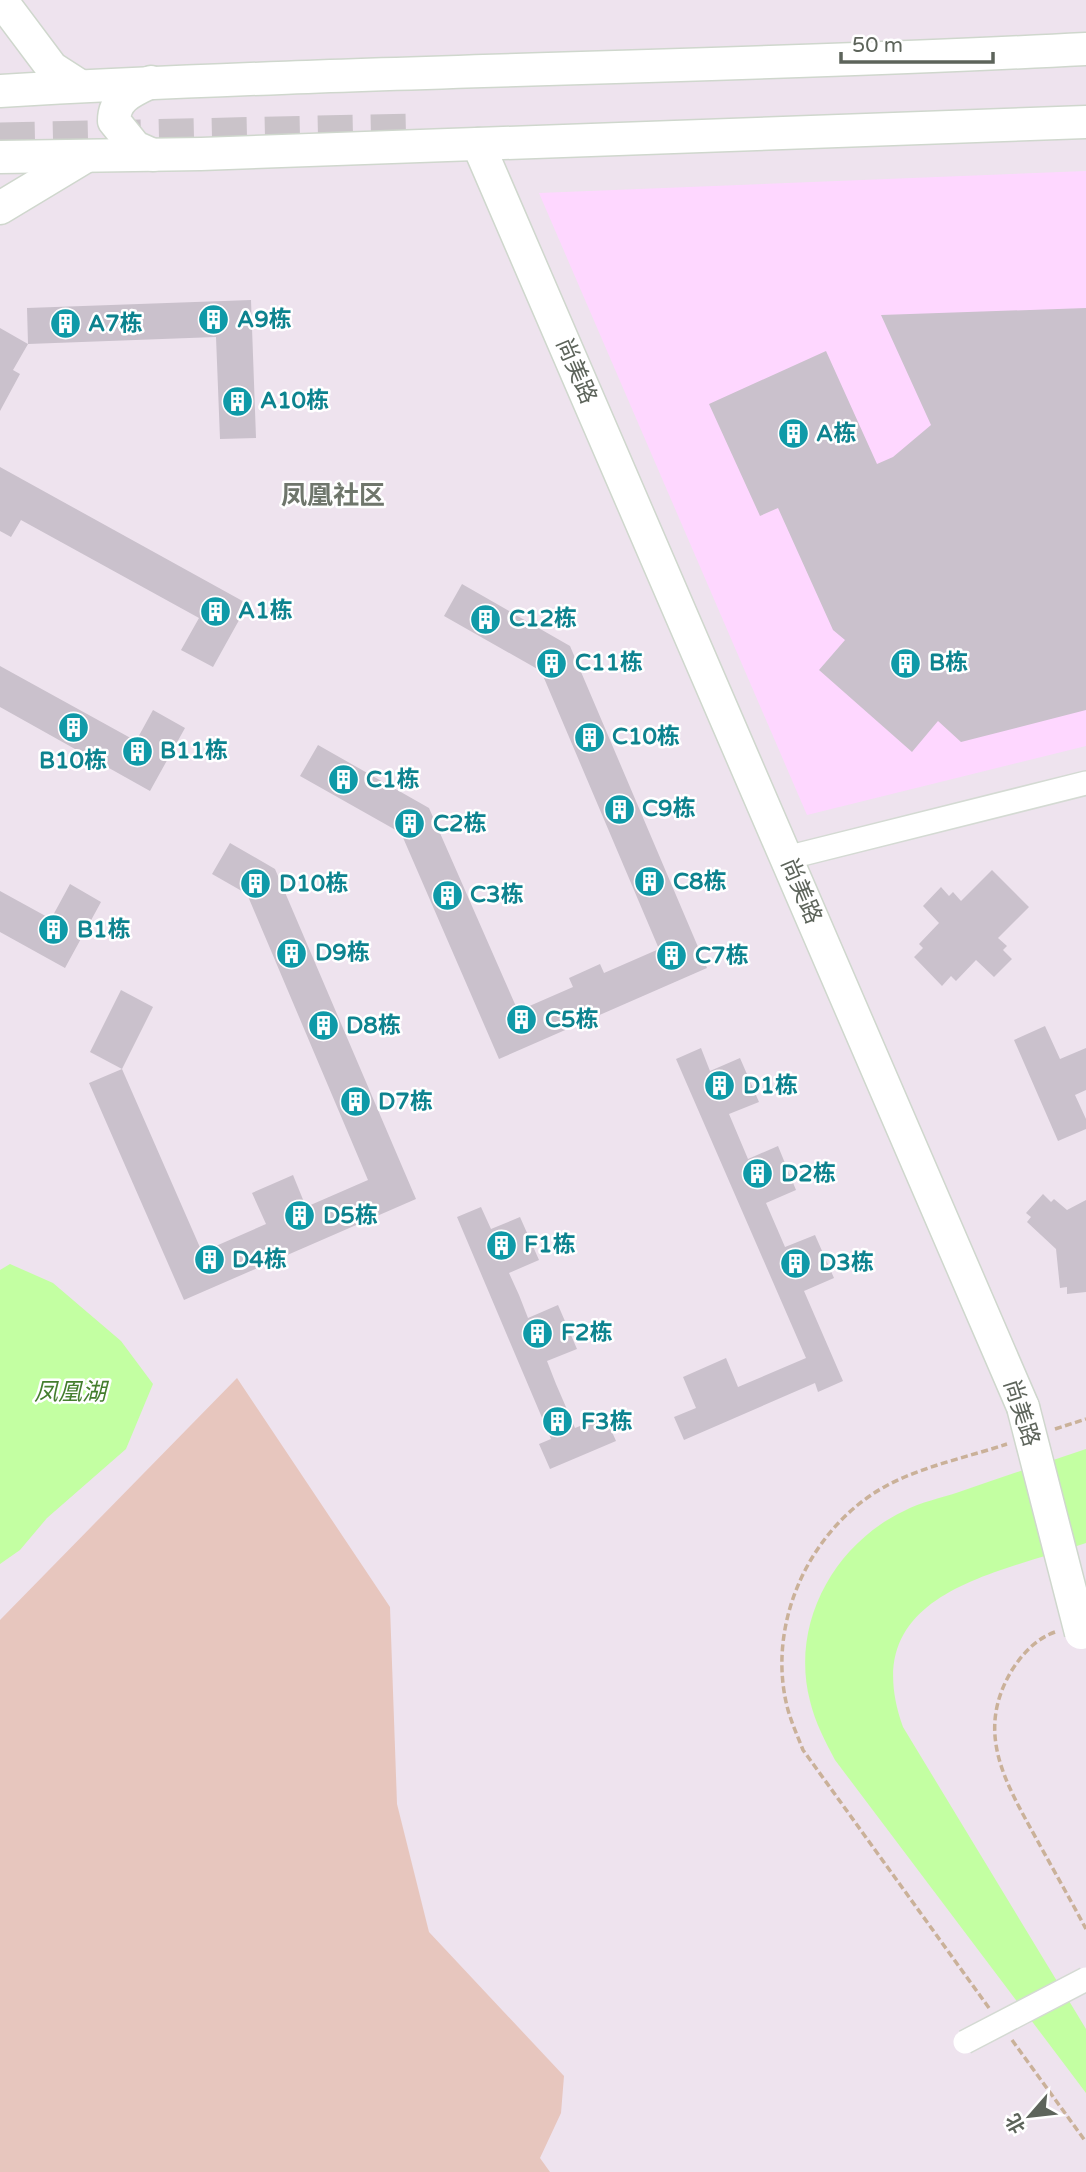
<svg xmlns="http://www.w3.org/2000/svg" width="1086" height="2172" font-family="'Varela Round','Noto Sans SC',sans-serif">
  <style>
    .commercial { fill: #fed7ff }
    .green { fill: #e7c6be }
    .water { fill: #c3ffa2 }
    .building { fill: #cac1cc }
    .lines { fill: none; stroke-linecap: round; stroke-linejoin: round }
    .primary-tunnel { stroke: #cac3c9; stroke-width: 35; stroke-dasharray: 35 18; stroke-linecap: butt }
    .street-casing { stroke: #d4dad3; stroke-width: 26 }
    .secondary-casing { stroke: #cfd7cd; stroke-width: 35 }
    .path { stroke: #cab199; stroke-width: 3.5; stroke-dasharray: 7 3.5; stroke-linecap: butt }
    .street { stroke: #fff; stroke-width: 23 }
    .secondary { stroke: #fff; stroke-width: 32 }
    .street-bridge-casing { stroke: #d4dad3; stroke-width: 26; stroke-linecap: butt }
    .secondary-bridge-casing { stroke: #cfd7cd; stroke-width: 35; stroke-linecap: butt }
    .street-bridge { stroke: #fff; stroke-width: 23 }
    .secondary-bridge { stroke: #fff; stroke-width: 32 }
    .labels { text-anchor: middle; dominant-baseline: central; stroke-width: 5; stroke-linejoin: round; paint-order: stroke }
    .culture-label { font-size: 23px; font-weight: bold; fill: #0d838f; stroke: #fff; text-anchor: start }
    .street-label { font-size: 23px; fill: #5d645b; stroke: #fff }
    .water-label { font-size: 24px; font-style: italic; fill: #447e2e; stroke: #fff }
    .quarter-label { font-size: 26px; font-weight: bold; fill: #6f766c; stroke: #fff }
  </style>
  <rect width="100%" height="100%" fill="#eee3ee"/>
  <polygon class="commercial" points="1086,171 1086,746 807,815 539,193"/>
  <polygon class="green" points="237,1378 390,1607 397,1804 429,1932 564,2076 561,2113 540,2158 550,2172 0,2172 0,1620"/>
  <g class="water">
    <polygon points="10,1264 53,1283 121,1341 153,1384 126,1449 47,1518 20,1550 0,1564 0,1270"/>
    <path d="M1086,1449v94c-93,32 -231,50 -183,184l183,302v64l-251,-333c-10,-19 -20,-38 -25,-59 -20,-77 24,-157 94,-190 17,-9 37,-13 55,-19 43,-15 85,-29 127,-43z"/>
  </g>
  <g class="building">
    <polygon points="251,300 256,438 220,439 216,337 28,344 27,308"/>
    <polygon points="1086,308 1086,710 961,742 938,721 912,752 819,670 845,640 833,630 778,508 760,516 709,404 826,351 877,464 893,457 931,425 881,315"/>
    <polygon points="0,328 28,344 13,370 20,374 0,411"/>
    <polygon points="0,467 248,604 213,667 181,650 199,618 21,520 11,537 0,531"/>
    <polygon points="462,584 570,646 707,968 499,1059 401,833 300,776 318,745 429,808 518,1011 573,987 569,978 600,964 604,973 659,949 541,671 444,616"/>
    <polygon points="0,666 136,741 153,710 185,728 150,791 0,707"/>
    <polygon points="230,843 275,869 416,1199 184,1300 89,1083 122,1069 202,1252 266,1224 252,1193 293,1175 306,1207 368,1180 247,894 212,874"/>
    <polygon points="992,870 1029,907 998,938 1007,946 1003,950 1012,959 994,977 976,960 956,981 951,976 942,986 914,957 923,948 919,944 939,923 923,906 941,887 949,896 953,892 961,901"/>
    <polygon points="70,884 101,902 65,968 0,932 0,891 51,919"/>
    <polygon points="121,990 153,1007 122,1069 90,1052"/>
    <polygon points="1045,1026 1060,1059 1086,1048 1086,1090 1075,1095 1086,1119 1086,1129 1058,1141 1014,1040"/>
    <polygon points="701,1048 710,1071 740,1058 759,1102 729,1114 748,1159 778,1146 796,1190 766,1203 785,1247 815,1235 834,1278 804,1291 843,1381 818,1392 815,1383 684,1440 674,1417 696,1408 683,1377 726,1358 738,1387 806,1358 676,1059"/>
    <polygon points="1043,1194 1051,1202 1054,1199 1067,1210 1086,1200 1086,1292 1067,1294 1067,1287 1060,1288 1056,1249 1027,1222 1031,1217 1026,1213"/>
    <polygon points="481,1207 491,1229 520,1217 539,1260 509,1273 519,1295 528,1318 558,1305 577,1349 547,1361 556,1384 575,1428 605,1416 616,1441 550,1469 539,1444 551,1439 457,1217"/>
  </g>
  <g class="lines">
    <polyline class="primary-tunnel" points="0,140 413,131"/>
    <defs>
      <polyline id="street" points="786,858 1086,783"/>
      <g id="secondary">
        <polyline points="1,0 52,68 80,86"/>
        <path d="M151,82c-19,9 -37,16 -37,39l21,26 18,8"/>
        <path d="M0,91c362,-21 724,-23 1086,-42"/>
        <polyline points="478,144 1023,1407"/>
        <polyline points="0,157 201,154 1086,122"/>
        <polyline points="0,208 83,158"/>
      </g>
    </defs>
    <use href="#street" class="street-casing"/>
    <use href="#secondary" class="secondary-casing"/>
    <g class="path">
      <polyline points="1055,1429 1086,1419"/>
      <path d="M1055,1632c-19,7 -32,21 -43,38 -38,63 -6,113 25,170 16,29 33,59 49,89"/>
      <path d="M989,2008l-186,-258c-5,-13 -11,-26 -15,-40 -23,-85 21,-182 98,-224 37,-20 82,-29 121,-42"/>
      <polyline points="1012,2040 1086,2142"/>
    </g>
    <use href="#street" class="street"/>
    <use href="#secondary" class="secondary"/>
    <defs>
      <polyline id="street-bridge" points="965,2042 1086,1979"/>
      <polyline id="secondary-bridge" points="1023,1407 1081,1633"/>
    </defs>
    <use href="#street-bridge" class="street-bridge-casing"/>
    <use href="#secondary-bridge" class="secondary-bridge-casing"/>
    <use href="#street-bridge" class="street-bridge"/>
    <use href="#secondary-bridge" class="secondary-bridge"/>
  </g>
  <defs>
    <symbol id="building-disc" viewBox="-11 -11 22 22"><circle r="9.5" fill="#0f9aa8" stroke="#fff"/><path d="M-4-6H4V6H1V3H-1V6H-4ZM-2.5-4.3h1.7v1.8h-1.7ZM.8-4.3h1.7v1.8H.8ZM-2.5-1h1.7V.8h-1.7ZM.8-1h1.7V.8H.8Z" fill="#fff"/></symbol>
  </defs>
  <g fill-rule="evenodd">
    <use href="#building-disc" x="196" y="302" width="35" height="35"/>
    <use href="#building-disc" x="48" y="306" width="35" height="35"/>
    <use href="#building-disc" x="220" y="384" width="35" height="35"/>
    <use href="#building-disc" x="776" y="416" width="35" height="35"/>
    <use href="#building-disc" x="198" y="594" width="35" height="35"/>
    <use href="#building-disc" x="468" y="602" width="35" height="35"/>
    <use href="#building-disc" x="534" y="646" width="35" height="35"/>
    <use href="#building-disc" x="888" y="646" width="35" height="35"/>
    <use href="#building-disc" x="56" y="710" width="35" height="35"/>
    <use href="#building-disc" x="572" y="720" width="35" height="35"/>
    <use href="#building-disc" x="120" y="734" width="35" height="35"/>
    <use href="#building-disc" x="326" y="762" width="35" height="35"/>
    <use href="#building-disc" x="602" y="792" width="35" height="35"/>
    <use href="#building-disc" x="392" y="806" width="35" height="35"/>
    <use href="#building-disc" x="632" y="864" width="35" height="35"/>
    <use href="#building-disc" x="238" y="866" width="35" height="35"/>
    <use href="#building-disc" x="430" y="878" width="35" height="35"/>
    <use href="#building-disc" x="36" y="912" width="35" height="35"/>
    <use href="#building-disc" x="274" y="936" width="35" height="35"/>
    <use href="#building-disc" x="654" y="938" width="35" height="35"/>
    <use href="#building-disc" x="504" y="1002" width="35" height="35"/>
    <use href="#building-disc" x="306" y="1008" width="35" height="35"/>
    <use href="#building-disc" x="702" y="1068" width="35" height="35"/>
    <use href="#building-disc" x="338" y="1084" width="35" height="35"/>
    <use href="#building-disc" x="740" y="1156" width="35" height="35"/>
    <use href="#building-disc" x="282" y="1198" width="35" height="35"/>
    <use href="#building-disc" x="484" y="1228" width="35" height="35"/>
    <use href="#building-disc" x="192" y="1242" width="35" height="35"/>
    <use href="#building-disc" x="778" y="1246" width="35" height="35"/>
    <use href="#building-disc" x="520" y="1316" width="35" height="35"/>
    <use href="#building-disc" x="540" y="1404" width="35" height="35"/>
  </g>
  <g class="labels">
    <g class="culture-label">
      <text x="237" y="320">A9栋</text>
      <text x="88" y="324">A7栋</text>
      <text x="260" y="401">A10栋</text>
      <text x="816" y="434">A栋</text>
      <text x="238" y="611">A1栋</text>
      <text x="509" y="619">C12栋</text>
      <text x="575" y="663">C11栋</text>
      <text x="929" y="663">B栋</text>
      <text x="612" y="737">C10栋</text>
      <text x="160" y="751">B11栋</text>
      <text x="73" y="761" text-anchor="middle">B10栋</text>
      <text x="366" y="780">C1栋</text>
      <text x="642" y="809">C9栋</text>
      <text x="433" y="824">C2栋</text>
      <text x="673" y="882">C8栋</text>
      <text x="279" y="884">D10栋</text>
      <text x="470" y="895">C3栋</text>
      <text x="77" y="930">B1栋</text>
      <text x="315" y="953">D9栋</text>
      <text x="695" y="956">C7栋</text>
      <text x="545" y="1020">C5栋</text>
      <text x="346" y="1026">D8栋</text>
      <text x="743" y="1086">D1栋</text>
      <text x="378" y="1102">D7栋</text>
      <text x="781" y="1174">D2栋</text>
      <text x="323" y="1216">D5栋</text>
      <text x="524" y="1245">F1栋</text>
      <text x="232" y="1260">D4栋</text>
      <text x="819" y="1263">D3栋</text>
      <text x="561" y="1333">F2栋</text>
      <text x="581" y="1422">F3栋</text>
    </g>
    <g class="street-label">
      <text transform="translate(576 371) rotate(67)">尚美路</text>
      <text transform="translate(801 891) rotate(67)">尚美路</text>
      <text transform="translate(1021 1413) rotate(72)">尚美路</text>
    </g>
    <g class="water-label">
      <text x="70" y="1392">凤凰湖</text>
    </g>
    <g class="quarter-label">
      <text x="333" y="495">凤凰社区</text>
    </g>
  </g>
  <g transform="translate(1030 2116) rotate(242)" stroke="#ffffff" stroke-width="5" paint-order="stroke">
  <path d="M0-5L12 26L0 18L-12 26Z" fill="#5d645b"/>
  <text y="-10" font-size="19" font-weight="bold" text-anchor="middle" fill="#5d645b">北</text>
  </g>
  <path d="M841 52v10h152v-10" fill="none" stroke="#5d645b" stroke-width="3.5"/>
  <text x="852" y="52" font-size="21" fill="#5d645b" stroke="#ffffff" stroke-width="5" paint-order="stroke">50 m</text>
</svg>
